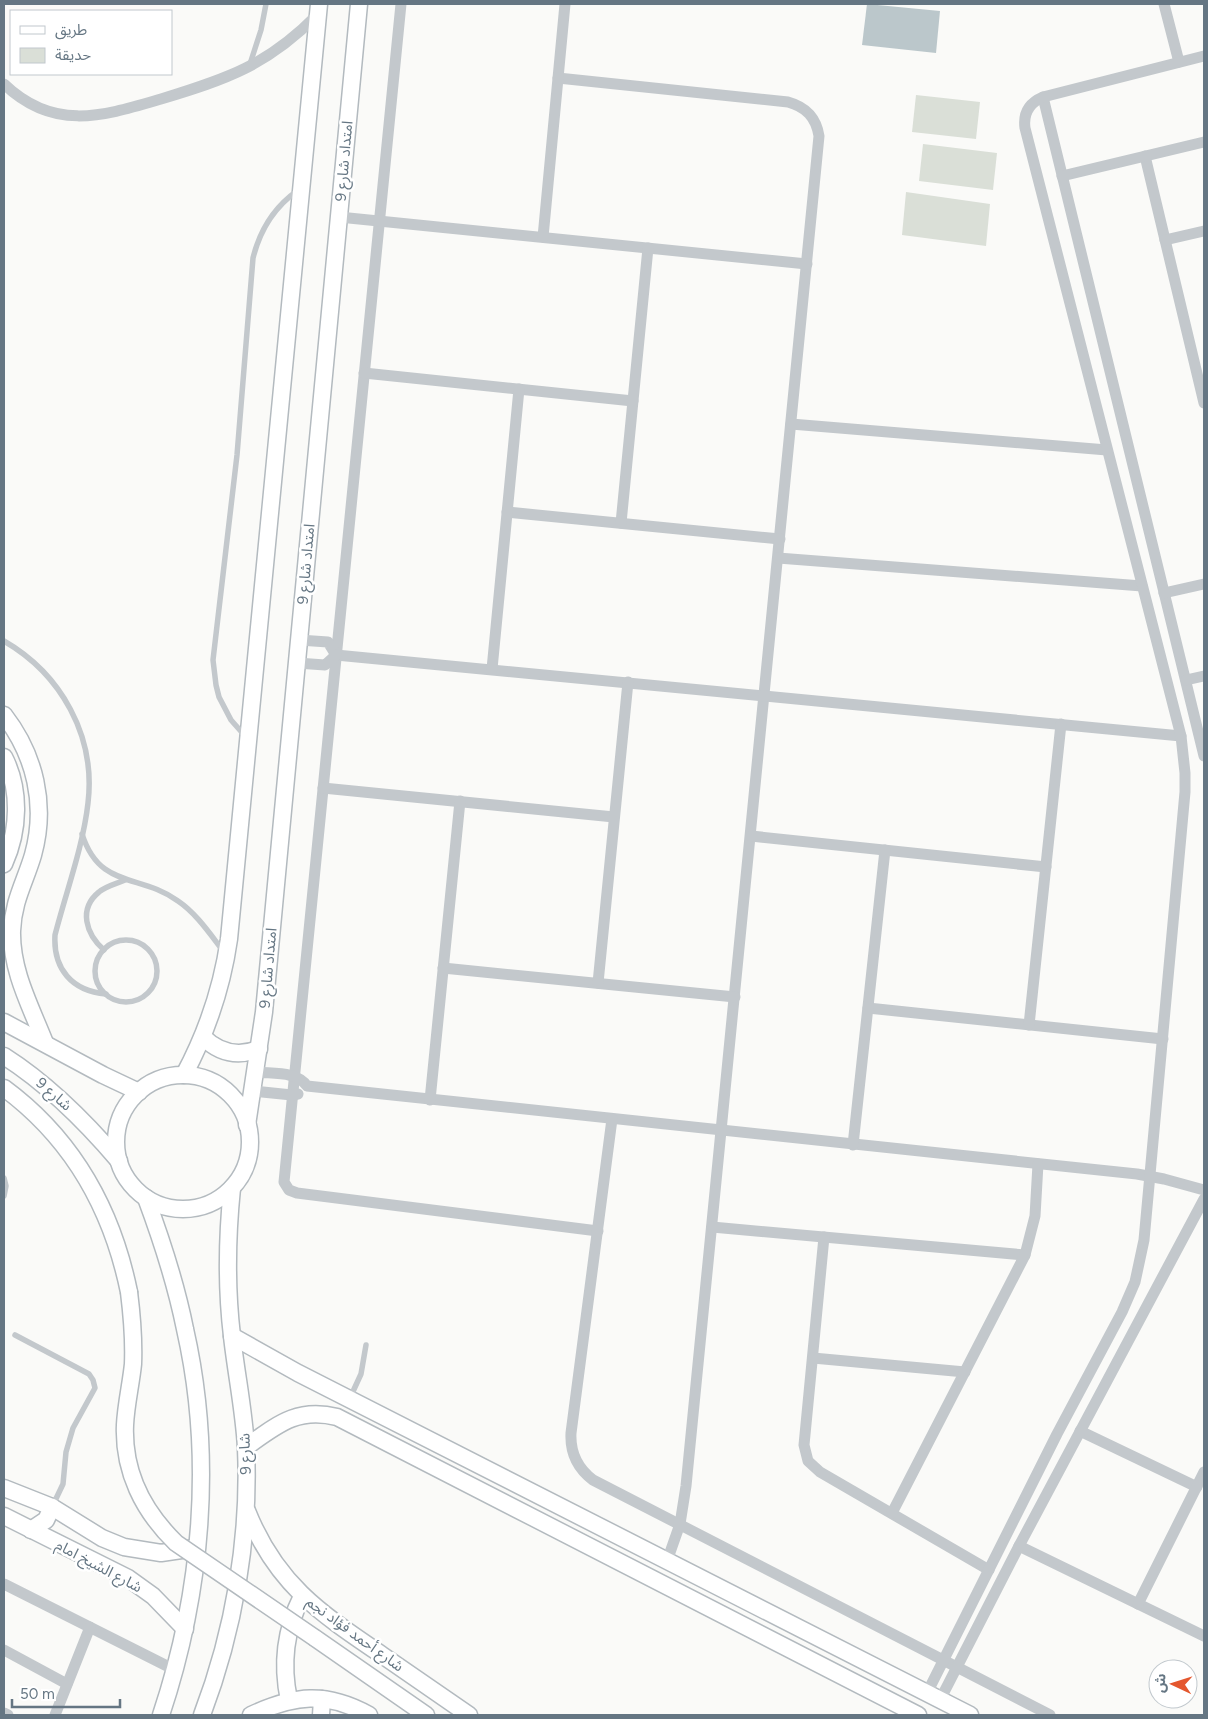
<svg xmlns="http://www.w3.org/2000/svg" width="1208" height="1719" font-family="Figtree,'Noto Sans Arabic',sans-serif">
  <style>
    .green { fill: #dadfd7 }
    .water { fill: #bbc7cb }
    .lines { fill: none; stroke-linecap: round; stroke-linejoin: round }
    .secondary-casing { stroke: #b3babf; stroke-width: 19 }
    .lane { stroke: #c3c8cc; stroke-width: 5.5 }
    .street { stroke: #c3c8cc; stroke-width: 11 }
    .secondary { stroke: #fff; stroke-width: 16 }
    .secondary-bridge-casing { stroke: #b3babf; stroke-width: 19; stroke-linecap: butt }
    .secondary-bridge { stroke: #fff; stroke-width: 16 }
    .labels { text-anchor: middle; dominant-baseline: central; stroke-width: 5; stroke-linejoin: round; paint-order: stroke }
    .street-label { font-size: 15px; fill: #657683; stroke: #fff }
  </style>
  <rect width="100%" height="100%" fill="#fafaf8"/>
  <g class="green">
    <polygon points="916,95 980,102 976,139 912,132"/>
    <polygon points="923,144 997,153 993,190 919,181"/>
    <polygon points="906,192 990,204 986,246 902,235"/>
  </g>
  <polygon class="water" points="867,4 940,11 936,53 862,45"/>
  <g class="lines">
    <defs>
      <g id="secondary">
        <path d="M4,715c31,40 43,90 29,140 -8,27 -20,46 -21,76 -1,40 19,76 33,112"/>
        <path d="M4,757c17,33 15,74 0,107"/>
        <polyline points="4,1022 103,1075 139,1092"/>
        <path d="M203,1037c16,16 35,20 56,12"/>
        <path d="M4,1056c44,28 81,65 115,105"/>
        <path d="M184,1075c23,-43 38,-87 45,-136l90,-935"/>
        <circle cx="183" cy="1142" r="67"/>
        <path d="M4,1088c69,51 108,121 125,204"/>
        <polyline points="247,1125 264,1012 359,4"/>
        <path d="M146,1198c16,43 30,86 39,131 29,128 17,263 -24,386"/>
        <polyline points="232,1336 298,1373 970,1715"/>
        <path d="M246,1447c31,-22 51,-40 91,-30l581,298"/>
        <polyline points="4,1488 52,1507 102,1538 124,1547 161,1553 195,1548"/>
        <path d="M247,1511c29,73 73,102 135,144 29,20 58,40 87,60"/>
        <polyline points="4,1516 128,1578 153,1596 185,1629"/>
        <polyline points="31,1530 46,1520 52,1507"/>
        <polyline points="315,1638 426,1715"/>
        <path d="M289,1700c-8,-37 -4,-70 13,-104"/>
        <path d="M202,1715c32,-84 48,-177 44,-267 -2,-38 -10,-75 -14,-112 -6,-50 -5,-99 0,-148"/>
        <path d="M251,1715c43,-20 75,-24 118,0"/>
        <polyline points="321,1715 322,1699"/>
      </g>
    </defs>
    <use href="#secondary" class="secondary-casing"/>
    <g class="lane">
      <polyline points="250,64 261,30 266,4"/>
      <path d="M4,641c57,33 92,95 84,162 -5,44 -22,89 -33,132 -2,34 17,56 51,59"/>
      <path d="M246,737l-15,-17 -12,-23 -3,-12 -3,-25 24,-205 16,-197c7,-28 20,-50 44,-67"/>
      <path d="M82,834c18,56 58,39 96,67 19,13 32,33 46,51"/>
      <circle cx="126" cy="971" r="31"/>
      <path d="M104,950c-18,-16 -26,-41 -5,-58 7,-6 17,-8 26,-12"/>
      <polyline points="4,1178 6,1186 4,1196"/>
      <polyline points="15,1335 89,1374 93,1380 95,1388 73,1428 66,1452 63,1484 53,1505"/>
      <polyline points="350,1398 361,1374 366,1345"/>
    </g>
    <g class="street">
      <polyline points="401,4 284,1182 289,1190 297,1193 598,1231"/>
      <polyline points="1164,4 1179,62"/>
      <path d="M558,78l230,24c18,5 28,15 31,34l-133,1350 -6,38 -13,37"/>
      <path d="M4,84c50,48 99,32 157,15 66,-20 107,-34 156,-84"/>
      <polyline points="1043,97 1204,756"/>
      <polyline points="1145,156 1204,403"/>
      <polyline points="1062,176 1204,142"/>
      <polyline points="339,217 807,264"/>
      <polyline points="543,237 565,4"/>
      <polyline points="1165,240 1204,231"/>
      <polyline points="364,373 633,401"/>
      <polyline points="791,424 1107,450"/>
      <polyline points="507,512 780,539"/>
      <polyline points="621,523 648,248"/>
      <polyline points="778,558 1142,586"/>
      <polyline points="1164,593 1204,584"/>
      <polyline points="299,640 328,642 336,655"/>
      <polyline points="336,655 1181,736"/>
      <polyline points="297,663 325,665 336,655"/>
      <polyline points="492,669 519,389"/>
      <polyline points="1186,680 1204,676"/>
      <polyline points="323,788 614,817"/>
      <polyline points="751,836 1046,867"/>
      <polyline points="443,968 735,997"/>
      <polyline points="598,983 628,682"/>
      <polyline points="868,1008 1163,1039"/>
      <polyline points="1029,1025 1061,724"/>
      <path d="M256,1072c17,2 41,-1 51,14l830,88 27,5 40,11"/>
      <polyline points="253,1091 292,1095 298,1094"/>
      <polyline points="430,1100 460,801"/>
      <path d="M612,1119l-41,314c-1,20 6,35 22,47l457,235"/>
      <polyline points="853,1145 885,850"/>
      <polyline points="712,1227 1025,1255"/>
      <polyline points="824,1237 804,1445 808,1461 820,1472 989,1570"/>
      <polyline points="813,1358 965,1372"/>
      <polyline points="1080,1431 1197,1487"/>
      <polyline points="892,1513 1025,1255 1035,1216 1038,1164"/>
      <polyline points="1019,1546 1204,1636"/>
      <polyline points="4,1584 175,1670"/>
      <polyline points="1138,1604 1204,1472"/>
      <polyline points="4,1650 67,1684"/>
      <path d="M927,1693l130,-259 65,-122 13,-30 9,-42 41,-448v-19l-4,-37 -156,-608c-2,-15 4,-25 18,-31l161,-41"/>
      <polyline points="940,1700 1019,1546 1204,1199"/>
      <polyline points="4,1713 8,1715"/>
      <polyline points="55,1715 90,1627"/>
    </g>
    <use href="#secondary" class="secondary"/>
    <defs>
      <path id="secondary-bridge" d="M129,1292c3,24 5,48 4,72 -2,20 -7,40 -8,61 -2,46 18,86 51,118l139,95"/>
    </defs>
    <use href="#secondary-bridge" class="secondary-bridge-casing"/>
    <use href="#secondary-bridge" class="secondary-bridge"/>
  </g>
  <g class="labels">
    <g class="street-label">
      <text transform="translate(344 161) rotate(-85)">امتداد شارع 9</text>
      <text transform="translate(306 564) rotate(-85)">امتداد شارع 9</text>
      <text transform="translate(268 968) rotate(-85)">امتداد شارع 9</text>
      <text transform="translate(54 1094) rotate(41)">شارع 9</text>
      <text transform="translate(245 1454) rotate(-92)">شارع 9</text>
      <text transform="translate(99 1566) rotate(28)">شارع الشيخ امام</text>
      <text transform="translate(355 1634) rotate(36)">شارع أحمد فؤاد نجم</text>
    </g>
  </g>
  <rect width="1208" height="1719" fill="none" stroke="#657683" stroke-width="10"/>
  <rect x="10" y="10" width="162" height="65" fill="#ffffff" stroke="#c1c8cd"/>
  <rect x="20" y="26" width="25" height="8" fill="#ffffff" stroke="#c1c8cd"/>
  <text x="55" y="35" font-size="15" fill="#657683">طريق</text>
  <rect x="20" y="48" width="25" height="15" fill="#dadfd7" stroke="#c1c8cd"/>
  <text x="55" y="60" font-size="15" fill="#657683">حديقة</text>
  <g transform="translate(1173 1684) rotate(274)"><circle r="24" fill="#ffffff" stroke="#c1c8cd"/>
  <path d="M0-4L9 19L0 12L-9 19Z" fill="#e4572e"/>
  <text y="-8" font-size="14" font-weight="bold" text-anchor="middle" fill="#657683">ش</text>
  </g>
  <path d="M12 1699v8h108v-8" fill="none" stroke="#657683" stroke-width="2.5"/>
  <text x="20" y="1699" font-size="15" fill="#657683" stroke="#ffffff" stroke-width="4" paint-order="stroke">50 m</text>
</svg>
